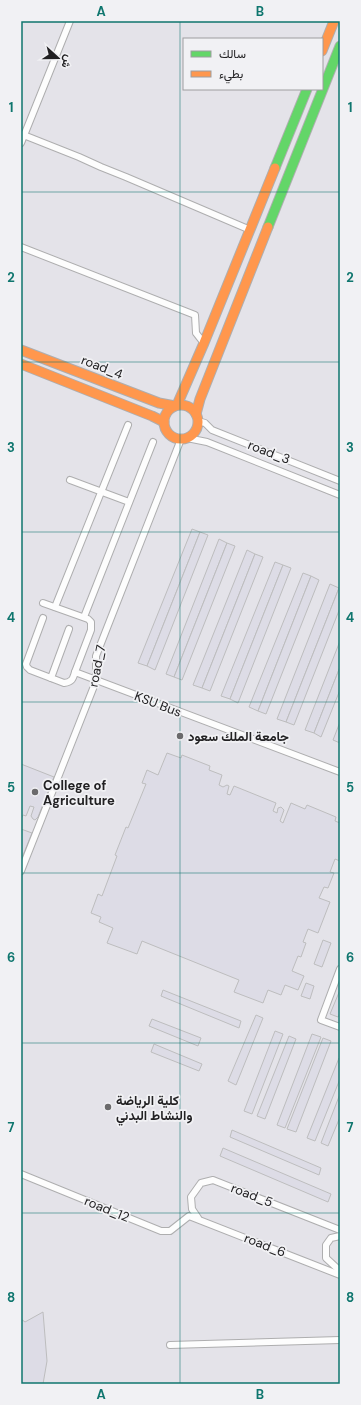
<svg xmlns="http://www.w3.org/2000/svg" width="361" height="1405" font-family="'DM Sans',Vazirmatn,sans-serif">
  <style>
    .built { fill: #e4e3e9; fill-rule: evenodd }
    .building { fill: #dddce6; stroke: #bdbdbe }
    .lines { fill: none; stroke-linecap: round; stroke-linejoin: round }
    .lane-casing { stroke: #aeaeaf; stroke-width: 8 }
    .fast-casing { stroke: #aeaeaf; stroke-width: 11 }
    .slow-casing { stroke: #aeaeaf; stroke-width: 11 }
    .lane { stroke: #fdfdfd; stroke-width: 6 }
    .fast { stroke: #63d668; stroke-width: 9 }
    .slow { stroke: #ff974d; stroke-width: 9 }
    .grid { fill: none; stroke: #0f766e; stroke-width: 1; stroke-opacity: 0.55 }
    .poi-dot { fill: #6b6a6c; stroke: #f1f1f4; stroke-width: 1.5 }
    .labels { text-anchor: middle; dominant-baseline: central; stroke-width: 3.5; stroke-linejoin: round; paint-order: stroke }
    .street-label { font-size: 13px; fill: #222123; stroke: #f1f1f4 }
    .poi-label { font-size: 13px; font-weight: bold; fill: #222123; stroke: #f1f1f4; text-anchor: start }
    .neatline { fill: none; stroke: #0f766e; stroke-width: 1.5 }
    .grid-label { font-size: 13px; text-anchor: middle; font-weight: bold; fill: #0f766e }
  </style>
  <rect width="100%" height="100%" fill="#f2f2f3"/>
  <path class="built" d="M21,21h319v1363h-319zM184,39h138v50h-138z"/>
  <g class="building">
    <polygon points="192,529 200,532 147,666 138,663"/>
    <polygon points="200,532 208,535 155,670 147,666"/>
    <polygon points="219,539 227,543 174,677 166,674"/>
    <polygon points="227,543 235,546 182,680 174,677"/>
    <polygon points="247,550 255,554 202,688 193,685"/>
    <polygon points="255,554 263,557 210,691 202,688"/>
    <polygon points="275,562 283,565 230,699 221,696"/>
    <polygon points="283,565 291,568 238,703 230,699"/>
    <polygon points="303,573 311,576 258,711 249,707"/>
    <polygon points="311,576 319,580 266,714 258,711"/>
    <polygon points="330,584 339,588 286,722 277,719"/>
    <polygon points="339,588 340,588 340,608 294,725 286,722"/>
    <polygon points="340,641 340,667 314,733 305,730"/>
    <polygon points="340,667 340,690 321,737 314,733"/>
    <polygon points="340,722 340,743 333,740"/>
    <polygon points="167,753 181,758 182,755 210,766 209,770 222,775 219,785 223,787 227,785 229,786 227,794 230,795 234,786 276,803 273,811 277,813 278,808 281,807 284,810 280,821 283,823 291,803 305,809 307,805 336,817 335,821 340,823 340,861 335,859 330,872 334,873 328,888 324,887 319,898 330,902 318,933 308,929 303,942 306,943 301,957 298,956 292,971 304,976 298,990 285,985 281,995 268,990 263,1003 234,992 239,980 142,941 137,954 107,943 113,928 99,922 101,917 91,913 98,894 102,896 117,856 115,855 126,827 128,828 146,784 142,783 147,770 158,775"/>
    <polygon points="21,764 54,777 38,817 35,820 33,819 31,816 34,807 30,806 26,816 23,815 21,819"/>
    <polygon points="21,829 32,833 21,860"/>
    <polygon points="323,940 331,943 322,967 314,964"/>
    <polygon points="306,983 314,986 310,999 301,996"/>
    <polygon points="163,990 241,1021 239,1028 161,996"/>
    <polygon points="340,990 340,1013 338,1017 330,1014"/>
    <polygon points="256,1015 263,1018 236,1085 228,1081"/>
    <polygon points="152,1019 201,1038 198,1046 149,1026"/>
    <polygon points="275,1031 283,1034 252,1114 244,1111"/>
    <polygon points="312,1034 321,1037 285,1128 277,1125"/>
    <polygon points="289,1036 296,1039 265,1119 257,1116"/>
    <polygon points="323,1038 331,1041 296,1132 287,1129"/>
    <polygon points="154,1044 202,1064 199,1071 151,1052"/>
    <polygon points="339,1058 340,1079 315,1141 307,1138"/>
    <polygon points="340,1094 340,1117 328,1146 321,1143"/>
    <polygon points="232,1130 321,1168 319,1175 230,1137"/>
    <polygon points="223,1148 331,1194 328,1202 220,1156"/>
    <polygon points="43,1312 47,1361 43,1384 21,1384 21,1319 25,1322"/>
  </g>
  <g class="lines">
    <defs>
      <g id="lane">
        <polyline points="21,134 79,157 101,167 126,177 248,229"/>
        <polyline points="21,143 70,21"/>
        <polyline points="21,247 195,315 196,333 203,342"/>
        <polyline points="198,421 205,423 212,430 340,481"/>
        <polyline points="187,438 207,442 340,495"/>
        <polyline points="70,480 129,502"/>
        <polyline points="43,603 88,619 91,622 91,630 75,672 340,772"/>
        <polyline points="55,607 128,425"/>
        <polyline points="84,617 153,442"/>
        <path d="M43,618l-17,46 1,3 3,3 34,13c8,-1 9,-4 11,-11"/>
        <polyline points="51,678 69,629"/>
        <polyline points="21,871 96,681 96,656 181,439"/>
        <polyline points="340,969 321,1020 340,1027"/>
        <polyline points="21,1174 161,1231 170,1231 189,1216 340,1275"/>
        <polyline points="198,1218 192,1209 191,1197 201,1183 213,1180 340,1230"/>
        <polyline points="340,1236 331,1238 326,1245 326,1258 340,1271"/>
        <polyline points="170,1345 340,1340"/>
      </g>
      <g id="fast">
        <polyline points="275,168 307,89"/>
        <polyline points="268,227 340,46"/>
      </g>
      <g id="slow">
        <polyline points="322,51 334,21"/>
        <polyline points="21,350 159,403 175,406"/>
        <polyline points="21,364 152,416 164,422"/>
        <polyline points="177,405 204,343 275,168"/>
        <circle cx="181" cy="422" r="17"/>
        <polyline points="196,414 200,399 268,227"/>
      </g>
    </defs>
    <use href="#lane" class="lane-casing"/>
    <use href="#fast" class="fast-casing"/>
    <use href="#slow" class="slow-casing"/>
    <use href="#lane" class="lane"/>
    <use href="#fast" class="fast"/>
    <use href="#slow" class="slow"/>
  </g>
  <path class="grid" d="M180,21v1363M21,192h319M21,362h319M21,532h319M21,702h319M21,873h319M21,1043h319M21,1213h319"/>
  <g class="poi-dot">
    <circle cx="180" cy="736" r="4"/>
    <circle cx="35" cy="792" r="4"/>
    <circle cx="108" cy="1107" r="4"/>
  </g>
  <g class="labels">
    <g class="street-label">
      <text transform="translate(102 367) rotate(21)">road_4</text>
      <text transform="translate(269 452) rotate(21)">road_3</text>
      <text transform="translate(97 666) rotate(-79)">road_7</text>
      <text transform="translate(158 704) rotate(21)">KSU Bus</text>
      <text transform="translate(252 1195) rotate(21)">road_5</text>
      <text transform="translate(107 1209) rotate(22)">road_12</text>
      <text transform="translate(265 1245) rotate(21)">road_6</text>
    </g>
    <g class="poi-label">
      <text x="188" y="736">جامعة الملك سعود</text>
      <text x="43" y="785">College of<tspan x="43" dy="15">Agriculture</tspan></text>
      <text x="116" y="1100">كلية الرياضة<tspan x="116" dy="15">والنشاط البدني</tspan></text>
    </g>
  </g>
  <rect width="361" height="1405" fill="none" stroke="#f1f1f4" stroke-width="44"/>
  <rect x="183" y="38" width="140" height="52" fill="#f1f1f4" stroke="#9e9ea0"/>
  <rect x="191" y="51" width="20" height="6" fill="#63d668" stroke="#9e9ea0"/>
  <text x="219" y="58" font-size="12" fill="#222123">سالك</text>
  <rect x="191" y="71" width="20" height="6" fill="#ff974d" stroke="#9e9ea0"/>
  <text x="219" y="78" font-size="12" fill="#222123">بطيء</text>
  <g transform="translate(58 58) rotate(111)" stroke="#f1f1f4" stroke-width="3" paint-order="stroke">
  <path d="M0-3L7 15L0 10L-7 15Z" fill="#222123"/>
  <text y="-6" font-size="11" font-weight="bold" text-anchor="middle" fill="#222123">ش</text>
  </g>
  <rect x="22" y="22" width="317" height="1361" class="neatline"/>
  <g class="grid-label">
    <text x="101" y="16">A</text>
    <text x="260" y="16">B</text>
    <text x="11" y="112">1</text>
    <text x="350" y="112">1</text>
    <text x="11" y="282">2</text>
    <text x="350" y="282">2</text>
    <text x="11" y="452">3</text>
    <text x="350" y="452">3</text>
    <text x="11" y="622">4</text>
    <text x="350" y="622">4</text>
    <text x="11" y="792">5</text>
    <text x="350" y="792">5</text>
    <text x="11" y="962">6</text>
    <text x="350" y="962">6</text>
    <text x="11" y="1132">7</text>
    <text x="350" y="1132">7</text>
    <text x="11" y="1302">8</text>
    <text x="350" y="1302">8</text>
    <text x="101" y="1399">A</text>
    <text x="260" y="1399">B</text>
  </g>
</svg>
